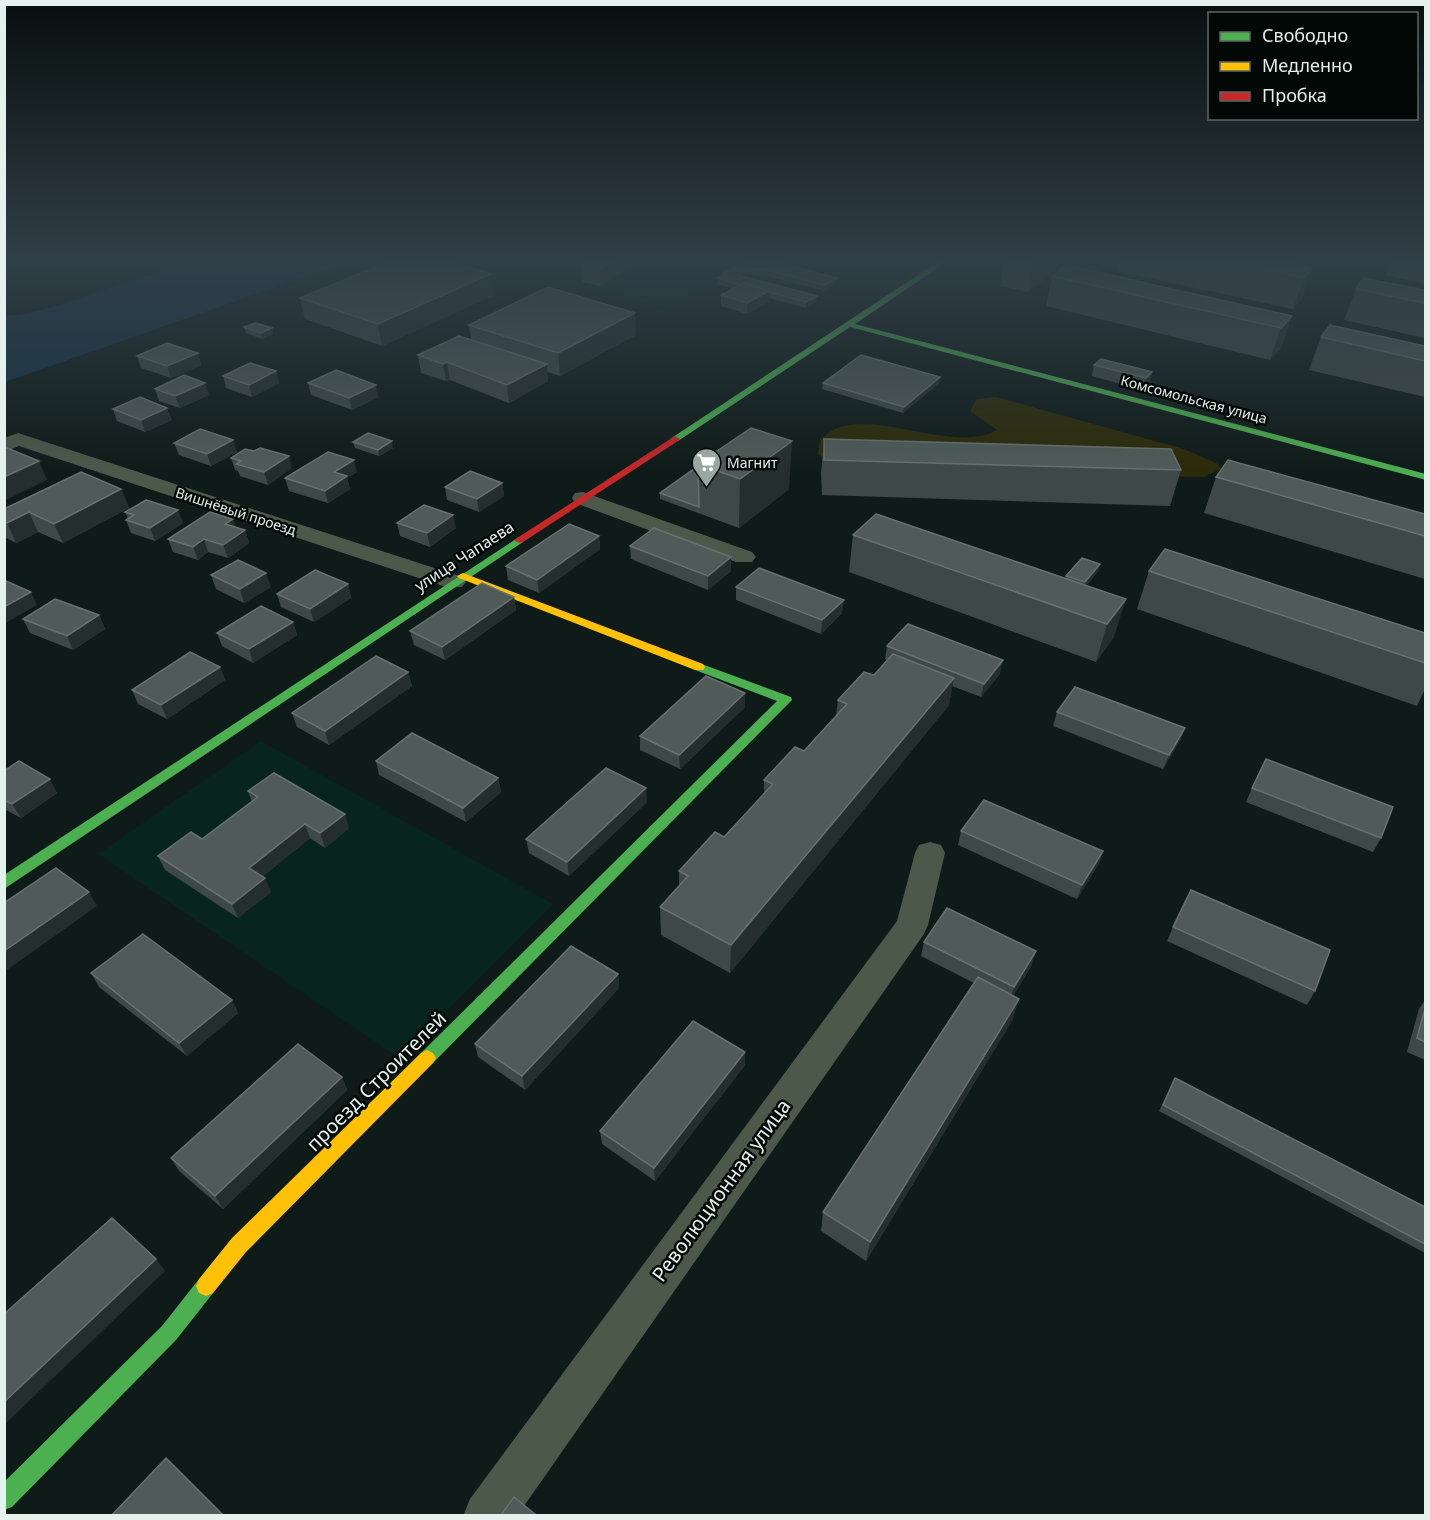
<svg xmlns="http://www.w3.org/2000/svg" width="1430" height="1520" font-family="'Noto Sans',sans-serif">
  <style>
    .built { fill: #07251e }
    .green { fill: #2c2b08 }
    .water { fill: #143244 }
    .lines { fill: none; stroke-linecap: round; stroke-linejoin: round }
    .street { fill: #4b584a; fill-rule: evenodd }
    .fast { fill: #4caf50; fill-rule: evenodd }
    .slow { fill: #ffc107; fill-rule: evenodd }
    .jam { fill: #c62828; fill-rule: evenodd }
    .wall { fill: #3e4947 }
    .shaded-wall { fill: #242f2d }
    .building { fill: #505b59; stroke: #677270; stroke-width: 1.5 }
    .labels { text-anchor: middle; dominant-baseline: central; stroke-width: 5; stroke-linejoin: round; paint-order: stroke }
    .far-street-label { font-size: 14px; fill: #e4f1ed; stroke: #020806 }
    .far-poi-label { font-size: 14px; fill: #e4f1ed; stroke: #020806; text-anchor: start }
    .street-label { font-size: 16px; fill: #e4f1ed; stroke: #020806 }
    .near-street-label { font-size: 20px; fill: #e4f1ed; stroke: #020806 }
  </style>
  <rect width="100%" height="100%" fill="#0f1b18"/>
  <g class="built">
    <polygon points="617,261 749,261 669,309 581,285 585,283 582,282"/>
    <polygon points="261,741 553,904 399,1058 98,854"/>
  </g>
  <path class="green" d="M996,397l188,52 34,15 3,5 -18,8 -309,-8 -55,-6 -21,-8 2,-16c6,-4 13,-10 20,-12 43,-14 116,26 157,3l-27,-19 7,-12z"/>
  <polygon class="water" points="195,261 350,261 5,382 5,316 26,314 52,307"/>
  <g class="lines">
    <g class="street">
      <polygon points="18,433 462,577 466,582 462,587 446,587 19,446 4,452 4,438"/>
      <polygon points="583,492 752,552 756,557 752,562 736,562 575,503 572,498 575,493"/>
      <polygon points="930,842 941,845 945,853 928,925 924,934 517,1516 463,1516 470,1499 897,921 915,853 919,845"/>
    </g>
    <g class="fast">
      <polygon points="939,261 948,261 855,324 1426,474 1426,480 850,327 678,441 670,439"/>
      <polygon points="519,537 524,540 523,542 4,889 4,875"/>
      <polygon points="699,663 791,697 792,700 433,1063 427,1066 421,1063 418,1058 421,1053 777,701 695,670 693,667"/>
      <polygon points="206,1276 213,1279 216,1286 213,1293 176,1340 12,1507 4,1510 4,1482 162,1326 199,1279"/>
    </g>
    <g class="slow">
      <polygon points="463,573 703,664 705,667 703,670 695,670 459,578 457,576"/>
      <polygon points="427,1050 433,1053 436,1058 433,1063 246,1252 213,1293 206,1296 199,1293 196,1286 199,1279 232,1238 421,1053"/>
    </g>
    <polygon class="jam" points="675,436 680,439 678,441 523,542 519,543 514,540"/>
  </g>
  <g class="wall">
    <polygon points="640,261 600,286 582,282 581,266"/>
    <polygon points="747,261 836,283 824,291 767,276 749,275 745,277 817,296 817,301 806,308 769,298 769,302 747,314 721,306 721,295 734,289 717,284 717,278 722,276 722,273"/>
    <polygon points="1004,261 1067,261 1028,292 1000,286"/>
    <polygon points="1119,261 1281,261 1312,268 1302,298 1293,309 1117,271"/>
    <polygon points="1315,261 1328,261 1326,264"/>
    <polygon points="1390,261 1425,261 1425,284 1385,275"/>
    <polygon points="1052,276 1292,316 1281,348 1270,360 1046,306"/>
    <polygon points="1356,289 1425,290 1425,338 1344,320"/>
    <polygon points="494,295 382,346 305,319 300,298"/>
    <polygon points="469,325 636,335 560,376 547,372 548,381 509,403 450,380 446,381 421,373 418,355 471,340"/>
    <polygon points="244,327 272,328 273,334 262,339 246,333"/>
    <polygon points="1321,337 1425,346 1425,397 1309,370"/>
    <polygon points="137,356 201,365 171,378 141,368"/>
    <polygon points="1094,365 1152,372 1149,384 1143,390 1092,376"/>
    <polygon points="276,371 279,383 252,397 226,388 223,376"/>
    <polygon points="308,383 379,397 352,410 311,395"/>
    <polygon points="823,383 939,383 903,413 822,389"/>
    <polygon points="155,389 209,395 180,408 159,401"/>
    <polygon points="113,409 172,420 145,432 117,421"/>
    <polygon points="824,439 1181,470 1170,506 822,495 821,474"/>
    <polygon points="353,442 393,448 379,456 355,448"/>
    <polygon points="174,443 237,452 211,466 179,455"/>
    <polygon points="231,458 292,468 268,485 240,476 238,471 235,470"/>
    <polygon points="698,464 789,489 739,528 660,499 660,493 698,466"/>
    <polygon points="357,472 347,478 350,489 328,503 289,491 285,478"/>
    <polygon points="1216,477 1425,514 1425,579 1204,513"/>
    <polygon points="502,483 504,496 479,512 447,500 445,487"/>
    <polygon points="121,489 129,508 63,543 38,532 16,543 4,537 4,509"/>
    <polygon points="125,512 183,523 155,541 131,533 126,520 128,519"/>
    <polygon points="397,523 456,528 430,547 400,536"/>
    <polygon points="236,527 245,530 249,543 228,558 208,552 198,560 173,552 168,539"/>
    <polygon points="853,535 1066,579 1066,576 1100,564 1098,571 1086,586 1114,637 1096,662 849,572"/>
    <polygon points="599,536 600,549 539,593 508,580 506,566"/>
    <polygon points="630,546 731,571 708,590 631,559"/>
    <polygon points="1149,571 1425,633 1425,689 1417,706 1137,609"/>
    <polygon points="211,575 271,587 244,603 216,589"/>
    <polygon points="348,584 351,598 314,622 281,607 277,594"/>
    <polygon points="736,587 842,613 821,634 736,600"/>
    <polygon points="514,597 516,610 445,660 414,645 410,631"/>
    <polygon points="99,615 105,629 73,650 30,633 23,619"/>
    <polygon points="293,622 297,635 253,663 222,646 217,633"/>
    <polygon points="887,646 1000,674 981,697 952,686 949,705 730,973 661,935 660,907 679,886 679,871 724,837 764,793 764,780 804,751 836,716 838,700 874,675 887,660 885,659"/>
    <polygon points="220,667 225,680 167,719 138,704 132,690"/>
    <polygon points="408,672 412,686 329,745 297,727 292,713"/>
    <polygon points="745,707 680,769 640,750 640,736"/>
    <polygon points="1057,712 1185,728 1179,742 1163,769 1053,726"/>
    <polygon points="376,761 498,778 501,792 466,822 379,775"/>
    <polygon points="4,771 57,793 21,818 4,809"/>
    <polygon points="1252,788 1381,838 1373,852 1246,802"/>
    <polygon points="248,791 349,828 325,848 310,838 263,876 271,892 238,918 165,870 158,856 202,839 252,802"/>
    <polygon points="647,802 569,876 529,853 526,839"/>
    <polygon points="961,831 1103,851 1098,865 1077,899 958,845"/>
    <polygon points="1173,927 1315,991 1307,1005 1167,941"/>
    <polygon points="924,942 1032,965 1013,996 1013,1019 866,1261 821,1231 823,1212 974,983 921,956"/>
    <polygon points="91,973 232,1000 238,1013 187,1056 99,987"/>
    <polygon points="618,974 619,988 525,1090 478,1057 475,1044"/>
    <polygon points="1425,1000 1425,1060 1407,1052 1419,1009"/>
    <polygon points="745,1065 655,1181 602,1144 600,1131"/>
    <polygon points="342,1077 347,1090 223,1209 179,1171 171,1158"/>
    <polygon points="1175,1078 1425,1207 1425,1253 1159,1111"/>
  </g>
  <g class="shaded-wall">
    <polygon points="613,261 640,261 600,286 599,270"/>
    <polygon points="1034,261 1067,261 1028,292"/>
    <polygon points="1312,268 1302,298 1293,309 1304,278"/>
    <polygon points="749,270 749,275 738,281 738,275"/>
    <polygon points="491,274 494,295 382,346 378,324"/>
    <polygon points="837,278 836,283 824,291 824,285"/>
    <polygon points="769,291 769,302 747,314 747,303"/>
    <polygon points="817,296 817,301 806,308 806,302"/>
    <polygon points="635,313 636,335 560,376 558,353"/>
    <polygon points="1292,316 1281,348 1270,360 1281,328"/>
    <polygon points="272,328 273,334 262,339 261,333"/>
    <polygon points="198,353 201,365 171,378 167,366"/>
    <polygon points="447,362 450,380 446,381 443,364"/>
    <polygon points="547,364 548,381 509,403 507,385"/>
    <polygon points="276,371 279,383 252,397 249,385"/>
    <polygon points="1152,372 1149,384 1143,390 1146,378"/>
    <polygon points="940,377 939,383 903,413 904,407"/>
    <polygon points="205,383 209,395 180,408 175,396"/>
    <polygon points="376,385 379,397 352,410 349,398"/>
    <polygon points="167,408 172,420 145,432 141,420"/>
    <polygon points="233,440 237,452 211,466 207,454"/>
    <polygon points="392,441 393,448 379,456 378,450"/>
    <polygon points="792,441 789,489 739,528 740,479"/>
    <polygon points="289,456 292,468 268,485 264,472"/>
    <polygon points="354,460 357,472 347,478 350,489 328,503 325,491 334,472"/>
    <polygon points="39,461 47,480 4,501 4,477"/>
    <polygon points="502,483 504,496 479,512 477,499"/>
    <polygon points="121,489 129,508 63,543 54,524"/>
    <polygon points="178,510 183,523 155,541 150,528"/>
    <polygon points="29,512 38,532 16,543 7,523"/>
    <polygon points="453,515 456,528 430,547 427,533"/>
    <polygon points="233,519 238,532 225,524"/>
    <polygon points="245,530 249,543 228,558 223,545"/>
    <polygon points="599,536 600,549 539,593 537,580"/>
    <polygon points="204,539 208,552 198,560 193,547"/>
    <polygon points="731,557 731,571 708,590 708,576"/>
    <polygon points="1100,564 1098,571 1083,589 1085,582"/>
    <polygon points="266,573 271,587 244,603 240,589"/>
    <polygon points="348,584 351,598 314,622 310,609"/>
    <polygon points="31,592 37,605 4,624 4,607"/>
    <polygon points="514,597 516,610 445,660 442,647"/>
    <polygon points="1126,599 1114,637 1096,662 1107,624"/>
    <polygon points="844,600 842,613 821,634 822,620"/>
    <polygon points="99,615 105,629 73,650 67,636"/>
    <polygon points="293,622 297,635 253,663 249,649"/>
    <polygon points="1003,660 1000,674 981,697 984,684"/>
    <polygon points="220,667 225,680 167,719 161,705"/>
    <polygon points="408,672 412,686 329,745 325,731"/>
    <polygon points="954,678 949,705 730,973 731,945"/>
    <polygon points="745,693 745,707 680,769 679,755"/>
    <polygon points="1185,728 1179,742 1163,769 1169,755"/>
    <polygon points="498,778 501,792 466,822 463,808"/>
    <polygon points="50,779 57,793 21,818 12,804"/>
    <polygon points="646,788 647,802 569,876 567,862"/>
    <polygon points="345,814 349,828 325,848 320,833"/>
    <polygon points="305,824 310,838 255,882 249,868"/>
    <polygon points="1103,851 1098,865 1077,899 1082,885"/>
    <polygon points="265,878 271,892 238,918 232,904"/>
    <polygon points="89,892 97,906 4,972 4,951"/>
    <polygon points="1036,951 1032,965 1010,1001 1014,987"/>
    <polygon points="618,974 619,988 525,1090 522,1076"/>
    <polygon points="1019,999 1013,1019 866,1261 870,1242"/>
    <polygon points="232,1000 238,1013 187,1056 179,1043"/>
    <polygon points="745,1052 745,1065 655,1181 654,1168"/>
    <polygon points="342,1077 347,1090 223,1209 215,1196"/>
    <polygon points="156,1259 165,1271 4,1425 4,1402"/>
  </g>
  <g class="building">
    <polygon points="390,261 448,261 491,274 378,324 300,298"/>
    <polygon points="589,261 613,261 599,270 581,266"/>
    <polygon points="747,261 772,261 837,278 824,285 767,270 749,270 738,275 817,296 806,302 769,292 769,291 744,283 741,285 717,278 726,274 722,273"/>
    <polygon points="1223,261 1281,261 1312,268 1304,278"/>
    <polygon points="1066,265 1292,316 1281,328 1052,276"/>
    <polygon points="1363,278 1425,290 1425,303 1356,289"/>
    <polygon points="744,283 769,291 747,303 721,295"/>
    <polygon points="548,287 635,313 558,353 469,325"/>
    <polygon points="255,323 272,328 261,333 244,327"/>
    <polygon points="1330,325 1425,346 1425,361 1321,337"/>
    <polygon points="459,336 547,364 507,385 447,362 443,364 418,355"/>
    <polygon points="167,343 198,353 167,366 137,356"/>
    <polygon points="861,355 940,377 904,407 823,383"/>
    <polygon points="1101,359 1152,372 1146,378 1094,365"/>
    <polygon points="250,363 276,371 249,385 223,376"/>
    <polygon points="336,370 376,385 349,398 308,383"/>
    <polygon points="184,375 205,383 175,396 155,389"/>
    <polygon points="140,397 167,408 141,420 113,409"/>
    <polygon points="751,428 792,441 740,479 698,464"/>
    <polygon points="200,429 233,440 207,454 174,443"/>
    <polygon points="368,433 392,441 378,450 353,442"/>
    <polygon points="824,439 1171,449 1181,470 824,460"/>
    <polygon points="7,448 39,461 4,477 4,449"/>
    <polygon points="260,448 289,456 264,472 236,464 241,461 231,458 245,449 254,451"/>
    <polygon points="328,452 354,460 334,472 347,476 325,491 285,478"/>
    <polygon points="1228,460 1425,514 1425,536 1216,477"/>
    <polygon points="698,466 699,507 660,493"/>
    <polygon points="470,471 502,483 477,499 445,487"/>
    <polygon points="81,472 121,489 54,524 29,512 7,523 4,522 4,509"/>
    <polygon points="146,500 178,510 150,528 126,520 134,515 125,512"/>
    <polygon points="424,505 453,515 427,533 397,523"/>
    <polygon points="210,512 233,519 225,524 245,530 223,545 204,539 193,547 168,539"/>
    <polygon points="876,514 1126,599 1107,624 853,535"/>
    <polygon points="569,524 599,536 537,580 506,566"/>
    <polygon points="654,528 731,557 708,576 630,546"/>
    <polygon points="1165,549 1425,633 1425,663 1149,571"/>
    <polygon points="1082,558 1100,564 1085,582 1066,576"/>
    <polygon points="238,560 266,573 240,589 211,575"/>
    <polygon points="759,568 844,600 822,620 736,587"/>
    <polygon points="315,570 348,584 310,609 277,594"/>
    <polygon points="6,581 31,592 4,607 4,582"/>
    <polygon points="482,583 514,597 442,647 410,631"/>
    <polygon points="55,599 99,615 67,636 23,619"/>
    <polygon points="261,606 293,622 249,649 217,633"/>
    <polygon points="908,624 1003,660 984,684 887,646"/>
    <polygon points="190,652 220,667 161,705 132,690"/>
    <polygon points="893,654 954,678 731,945 660,907 688,876 679,871 715,832 724,837 773,784 764,780 795,747 804,751 847,704 838,700 864,672 874,675"/>
    <polygon points="376,656 408,672 325,731 292,713"/>
    <polygon points="706,676 745,693 679,755 640,736"/>
    <polygon points="1075,687 1185,728 1169,755 1057,712"/>
    <polygon points="412,733 498,778 463,808 376,761"/>
    <polygon points="1266,759 1393,807 1381,838 1252,788"/>
    <polygon points="19,761 50,779 12,804 4,800 4,771"/>
    <polygon points="606,768 646,788 567,862 526,839"/>
    <polygon points="274,773 345,814 320,833 305,824 249,868 265,878 232,904 158,856 191,832 202,839 258,797 248,791"/>
    <polygon points="984,800 1103,851 1082,885 961,831"/>
    <polygon points="56,868 89,892 4,951 4,903"/>
    <polygon points="1191,890 1330,950 1315,991 1173,927"/>
    <polygon points="947,908 1036,951 1014,987 924,942"/>
    <polygon points="143,934 232,1000 179,1043 91,973"/>
    <polygon points="571,946 618,974 522,1076 475,1044"/>
    <polygon points="978,977 1019,999 870,1242 823,1212"/>
    <polygon points="1425,1009 1425,1042 1417,1038"/>
    <polygon points="693,1021 745,1052 654,1168 600,1131"/>
    <polygon points="298,1044 342,1077 215,1196 171,1158"/>
    <polygon points="1175,1078 1425,1207 1425,1244 1163,1105"/>
    <polygon points="112,1218 156,1259 4,1402 4,1314"/>
    <polygon points="166,1458 223,1515 112,1515"/>
    <polygon points="514,1497 536,1515 501,1515"/>
  </g>
  <linearGradient id="sky" x2="0" y2="1"><stop stop-color="#080f0d"/><stop offset="0.55" stop-color="#313f48"/><stop offset="1" stop-color="#313f48" stop-opacity="0"/></linearGradient>
  <rect width="1430" height="474" fill="url(#sky)"/>
  <defs>
    <symbol id="supermarket-pin" viewBox="-11 -11 22 30"><path d="M0 17L-7.5 6A9.5 9.5 0 1 1 7.5 6Z" fill="#99a6a2" stroke="#020806"/><path d="M-6-5.5h2.5l.6 2H6L4.5 2H-2.5L-4.4-4H-6ZM-1.5 3.2a1.3 1.3 0 1 0 .1 0ZM3 3.2a1.3 1.3 0 1 0 .1 0Z" fill="#fff"/></symbol>
  </defs>
  <g fill-rule="evenodd">
    <use href="#supermarket-pin" x="690" y="446" width="33" height="45"/>
  </g>
  <g class="labels">
    <g class="far-street-label">
      <text transform="translate(1194 399) rotate(15)">Комсомольская улица</text>
      <text transform="translate(236 511) rotate(18)">Вишнёвый проезд</text>
    </g>
    <g class="far-poi-label">
      <text x="727" y="462">Магнит</text>
    </g>
    <g class="street-label">
      <text transform="translate(464 556) rotate(-33)">улица Чапаева</text>
    </g>
    <g class="near-street-label">
      <text transform="translate(376 1081) rotate(-45)">проезд Строителей</text>
      <text transform="translate(721 1190) rotate(-54)">Революционная улица</text>
    </g>
  </g>
  <rect width="1430" height="1520" fill="none" stroke="#e4f1ed" stroke-width="12"/>
  <rect x="1208" y="12" width="210" height="108" fill="#020806" stroke="#5c6562" stroke-width="1.5"/>
  <rect x="1220" y="32" width="30" height="9" fill="#4caf50" stroke="#5c6562" stroke-width="1.5"/>
  <text x="1262" y="42" font-size="18" fill="#e4f1ed">Свободно</text>
  <rect x="1220" y="62" width="30" height="9" fill="#ffc107" stroke="#5c6562" stroke-width="1.5"/>
  <text x="1262" y="72" font-size="18" fill="#e4f1ed">Медленно</text>
  <rect x="1220" y="92" width="30" height="9" fill="#c62828" stroke="#5c6562" stroke-width="1.5"/>
  <text x="1262" y="102" font-size="18" fill="#e4f1ed">Пробка</text>
</svg>
